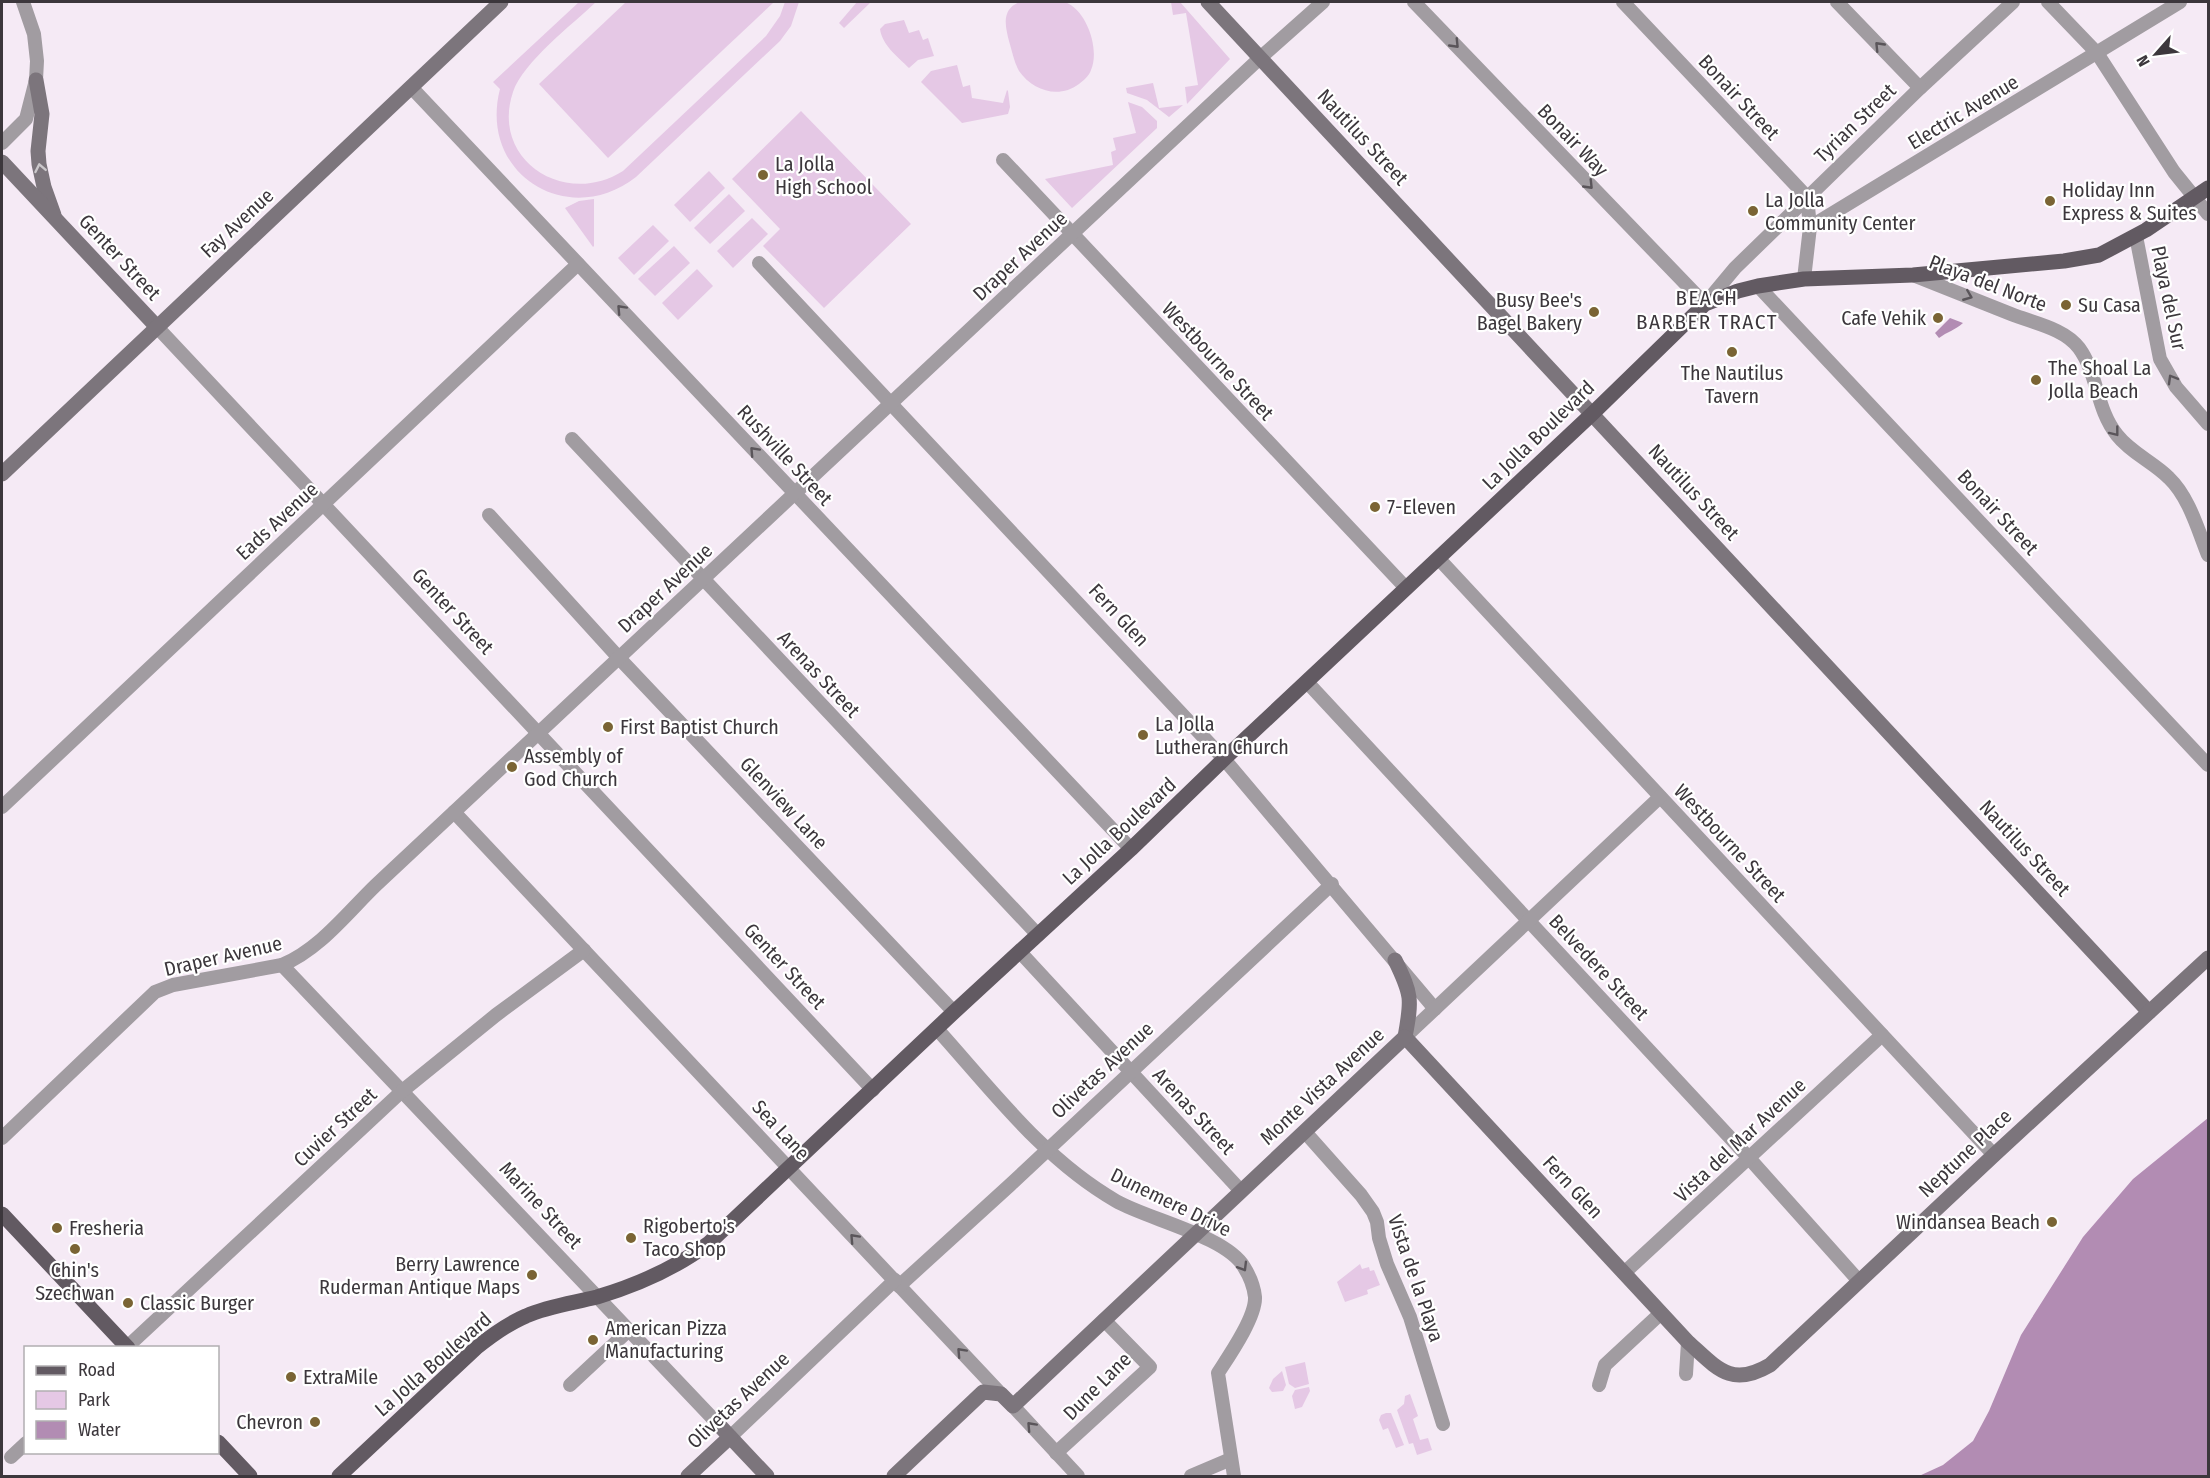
<svg xmlns="http://www.w3.org/2000/svg" width="2210" height="1478" font-family="'Fira Sans Condensed',sans-serif">
  <style>
    .green { fill: #e5c8e5 }
    .water { fill: #b28cb3 }
    .lines { fill: none; stroke-linecap: round; stroke-linejoin: round }
    .street { stroke: #a19ca1; stroke-width: 14 }
    .secondary { stroke: #7c757c; stroke-width: 15 }
    .primary { stroke: #625a62; stroke-width: 15 }
    .oneway { stroke: #5a555a }
    .oneway2 { stroke: #cbc8cb }
    .poi-dot { fill: #7a6434; stroke: #fff; stroke-width: 2 }
    .labels { text-anchor: middle; dominant-baseline: central; stroke-width: 4.5; stroke-linejoin: round; paint-order: stroke }
    .street-label { font-size: 20px; fill: #3c373c; stroke: #fff }
    .poi-label { font-size: 20px; fill: #3c373c; stroke: #fff; text-anchor: start }
    .neighbourhood-label { font-size: 21px; letter-spacing: 1.5px; fill: #3c373c; stroke: #fff }
  </style>
  <rect width="100%" height="100%" fill="#f5eaf5"/>
  <g class="green">
    <path d="M579,2h17c-23,22 -73,60 -83,90 -23,68 52,116 110,79l143,-135 14,-20 5,-14h14l-8,24 -11,15 -144,136c-68,53 -158,-3 -136,-88l-7,-7z"/>
    <polygon points="626,2 773,3 608,158 539,84"/>
    <polygon points="857,2 871,2 844,28 839,23"/>
    <path d="M1020,2c12,0 35,-2 45,0 22,8 35,48 26,68 -2,6 -7,10 -12,14 -20,15 -46,7 -60,-13 -5,-9 -7,-20 -10,-30 -2,-8 -5,-19 -2,-27 2,-6 7,-10 13,-12z"/>
    <polygon points="1171,2 1180,2 1230,59 1187,104 1185,87 1198,85 1186,13 1173,15"/>
    <path d="M904,20l5,13 10,-3 4,10 5,-2 6,18 -16,4 -9,8c-11,-11 -27,-23 -29,-39l5,-5z"/>
    <polygon points="957,65 963,87 970,85 972,98 1003,103 1007,90 1008,91 1010,107 1008,114 962,123 921,82 931,71"/>
    <polygon points="1153,83 1159,108 1183,105 1169,117 1147,100 1127,93 1126,88"/>
    <polygon points="1128,102 1142,107 1157,121 1157,128 1072,208 1045,179 1113,165 1111,152 1116,150 1113,138 1136,133"/>
    <polygon points="801,111 911,224 824,308 763,246 780,229 732,179"/>
    <polygon points="709,171 725,188 690,222 674,205"/>
    <polygon points="729,194 745,211 710,244 694,228"/>
    <polygon points="594,199 594,246 593,247 565,208 579,201"/>
    <polygon points="752,218 768,234 733,268 717,251"/>
    <polygon points="653,225 669,241 634,275 618,258"/>
    <polygon points="674,246 690,263 655,296 638,279"/>
    <polygon points="697,269 713,286 678,320 662,303"/>
    <polygon points="1360,1264 1362,1269 1369,1267 1370,1271 1374,1270 1380,1285 1367,1290 1368,1294 1345,1302 1337,1282"/>
    <polygon points="1305,1362 1309,1384 1295,1388 1289,1384 1285,1367"/>
    <polygon points="1282,1371 1286,1385 1283,1391 1272,1392 1269,1388 1273,1379"/>
    <polygon points="1309,1387 1310,1391 1302,1407 1295,1409 1292,1396 1295,1390"/>
    <polygon points="1410,1394 1418,1416 1413,1419 1420,1440 1428,1438 1432,1450 1417,1455 1413,1443 1409,1444 1397,1410 1404,1404 1405,1396"/>
    <polygon points="1386,1413 1391,1413 1404,1445 1396,1448 1388,1428 1383,1430 1379,1420 1381,1415"/>
  </g>
  <g class="water">
    <path d="M1950,318l13,5c-8,7 -16,9 -24,15l-4,-5z"/>
    <polygon points="2208,1118 2208,1476 1919,1476 1943,1465 1973,1441 1989,1411 2021,1335 2083,1237 2133,1179"/>
  </g>
  <g class="lines">
    <g class="street">
      <polyline points="1414,2 1705,304 1735,268 1920,88 2013,2"/>
      <polyline points="1623,2 1807,197 1810,227"/>
      <polyline points="1837,2 1920,88"/>
      <polyline points="2048,2 2097,53 2174,172 2208,214"/>
      <polyline points="411,87 1131,849"/>
      <polyline points="2,143 26,119 36,80 37,61 34,34 23,2"/>
      <polyline points="1003,160 1406,588"/>
      <polyline points="2136,236 2160,359 2176,387 2208,424"/>
      <polyline points="759,263 1224,759 1435,1009"/>
      <path d="M1913,275c33,13 65,26 98,39 22,9 53,14 68,34 19,26 17,61 38,87 14,18 36,27 52,43 20,19 29,52 39,77"/>
      <polyline points="1804,279 1810,227 2180,2"/>
      <polyline points="1758,286 2208,765"/>
      <polyline points="157,327 873,1090"/>
      <polyline points="572,439 1038,935"/>
      <polyline points="489,515 619,658 954,1012"/>
      <polyline points="1439,559 1994,1155"/>
      <polyline points="1307,682 1749,1158 1859,1281"/>
      <polyline points="2,807 578,264"/>
      <polyline points="454,812 1001,1394"/>
      <polyline points="1020,952 1241,1191"/>
      <polyline points="282,965 718,1424"/>
      <path d="M937,1029c55,61 106,130 179,172 31,18 110,35 128,66 5,8 10,20 11,30 1,20 -26,59 -37,76l16,103"/>
      <polyline points="1405,1037 1660,797"/>
      <polyline points="1305,1132 1361,1195 1373,1212 1377,1222 1379,1238 1387,1264 1410,1317 1443,1424"/>
      <path d="M2,1138l153,-146 18,-7 109,-20c38,-16 65,-52 94,-80l884,-827 63,-56"/>
      <polyline points="1624,1273 1882,1035"/>
      <polyline points="899,1286 1010,1185 1332,884"/>
      <polyline points="126,1348 401,1092 496,1015 584,950"/>
      <polyline points="1686,1374 1688,1342"/>
      <polyline points="570,1385 629,1330"/>
      <polyline points="1599,1385 1605,1365 1661,1313"/>
      <polyline points="1013,1406 1078,1476"/>
      <polyline points="730,1437 895,1280"/>
      <polyline points="1056,1453 1150,1367 1104,1320"/>
      <polyline points="11,1457 26,1443"/>
      <polyline points="1191,1476 1231,1459"/>
    </g>
    <g class="secondary">
      <polyline points="1208,2 2149,1012"/>
      <polyline points="36,80 42,114 38,151 39,164 44,187 54,215"/>
      <polyline points="2,162 157,327"/>
      <polyline points="2,474 501,2"/>
      <path d="M1395,960c17,35 17,39 10,77"/>
      <path d="M1405,1037l283,305c29,26 43,46 82,23l224,-210 214,-197"/>
      <polyline points="718,1424 767,1476"/>
      <polyline points="688,1476 730,1437"/>
      <polyline points="894,1476 983,1392 1001,1394 1013,1406 1405,1037"/>
    </g>
    <g class="primary">
      <polyline points="2,1214 128,1348"/>
      <polyline points="218,1442 250,1476"/>
      <path d="M339,1476l137,-128c15,-12 31,-24 50,-32 22,-10 47,-13 71,-19 40,-12 79,-29 112,-54l245,-231 177,-163 93,-90 368,-345 113,-110 33,-13 20,-5 46,-7 109,-4 151,-14 35,-6 47,-25 62,-42"/>
    </g>
  </g>
  <defs><path id="oneway-chevron" d="M-2-3.5L2.5 0L-2 3.5" fill="none" stroke-width="1.6" stroke-linecap="round" stroke-linejoin="round" transform="scale(1.5)"/></defs>
  <g class="oneway">
    <use href="#oneway-chevron" transform="translate(1455 44) rotate(46)"/>
    <use href="#oneway-chevron" transform="translate(1879 46) rotate(-134)"/>
    <use href="#oneway-chevron" transform="translate(1589 185) rotate(46)"/>
    <use href="#oneway-chevron" transform="translate(1968 296) rotate(22)"/>
    <use href="#oneway-chevron" transform="translate(621 309) rotate(-133)"/>
    <use href="#oneway-chevron" transform="translate(2172 379) rotate(-120)"/>
    <use href="#oneway-chevron" transform="translate(2115 432) rotate(52)"/>
    <use href="#oneway-chevron" transform="translate(754 451) rotate(-133)"/>
    <use href="#oneway-chevron" transform="translate(854 1238) rotate(-133)"/>
    <use href="#oneway-chevron" transform="translate(1243 1267) rotate(59)"/>
    <use href="#oneway-chevron" transform="translate(961 1352) rotate(-133)"/>
    <use href="#oneway-chevron" transform="translate(1031 1426) rotate(-133)"/>
  </g>
  <use class="oneway2" href="#oneway-chevron" transform="translate(40 168) rotate(-101)"/>
  <g class="poi-dot">
    <circle cx="763" cy="175" r="6"/>
    <circle cx="2050" cy="201" r="6"/>
    <circle cx="1753" cy="211" r="6"/>
    <circle cx="2066" cy="305" r="6"/>
    <circle cx="1594" cy="312" r="6"/>
    <circle cx="1938" cy="318" r="6"/>
    <circle cx="1732" cy="352" r="6"/>
    <circle cx="2036" cy="380" r="6"/>
    <circle cx="1375" cy="507" r="6"/>
    <circle cx="608" cy="727" r="6"/>
    <circle cx="1143" cy="735" r="6"/>
    <circle cx="512" cy="767" r="6"/>
    <circle cx="2052" cy="1222" r="6"/>
    <circle cx="57" cy="1228" r="6"/>
    <circle cx="631" cy="1238" r="6"/>
    <circle cx="75" cy="1249" r="6"/>
    <circle cx="532" cy="1275" r="6"/>
    <circle cx="128" cy="1303" r="6"/>
    <circle cx="593" cy="1340" r="6"/>
    <circle cx="291" cy="1377" r="6"/>
    <circle cx="315" cy="1422" r="6"/>
  </g>
  <g class="labels">
    <g class="street-label">
      <text transform="translate(1739 97) rotate(47)">Bonair Street</text>
      <text transform="translate(1963 112) rotate(-31)">Electric Avenue</text>
      <text transform="translate(1855 123) rotate(-44)">Tyrian Street</text>
      <text transform="translate(1363 137) rotate(47)">Nautilus Street</text>
      <text transform="translate(1573 140) rotate(46)">Bonair Way</text>
      <text transform="translate(237 223) rotate(-43)">Fay Avenue</text>
      <text transform="translate(1020 256) rotate(-43)">Draper Avenue</text>
      <text transform="translate(120 257) rotate(47)">Genter Street</text>
      <text transform="translate(1988 283) rotate(21)">Playa del Norte</text>
      <text transform="translate(2169 298) rotate(78)">Playa del Sur</text>
      <text transform="translate(1218 361) rotate(47)">Westbourne Street</text>
      <text transform="translate(1538 435) rotate(-44)">La Jolla Boulevard</text>
      <text transform="translate(785 455) rotate(47)">Rushville Street</text>
      <text transform="translate(1694 492) rotate(47)">Nautilus Street</text>
      <text transform="translate(1998 512) rotate(47)">Bonair Street</text>
      <text transform="translate(277 521) rotate(-43)">Eads Avenue</text>
      <text transform="translate(665 588) rotate(-43)">Draper Avenue</text>
      <text transform="translate(453 611) rotate(47)">Genter Street</text>
      <text transform="translate(1119 615) rotate(47)">Fern Glen</text>
      <text transform="translate(819 674) rotate(47)">Arenas Street</text>
      <text transform="translate(784 803) rotate(47)">Glenview Lane</text>
      <text transform="translate(1119 831) rotate(-43)">La Jolla Boulevard</text>
      <text transform="translate(1730 843) rotate(47)">Westbourne Street</text>
      <text transform="translate(2025 848) rotate(47)">Nautilus Street</text>
      <text transform="translate(223 956) rotate(-13)">Draper Avenue</text>
      <text transform="translate(785 966) rotate(47)">Genter Street</text>
      <text transform="translate(1599 967) rotate(47)">Belvedere Street</text>
      <text transform="translate(1102 1070) rotate(-43)">Olivetas Avenue</text>
      <text transform="translate(1322 1086) rotate(-43)">Monte Vista Avenue</text>
      <text transform="translate(1194 1111) rotate(47)">Arenas Street</text>
      <text transform="translate(335 1127) rotate(-43)">Cuvier Street</text>
      <text transform="translate(781 1130) rotate(47)">Sea Lane</text>
      <text transform="translate(1740 1140) rotate(-43)">Vista del Mar Avenue</text>
      <text transform="translate(1965 1153) rotate(-43)">Neptune Place</text>
      <text transform="translate(1573 1187) rotate(47)">Fern Glen</text>
      <text transform="translate(1171 1202) rotate(26)">Dunemere Drive</text>
      <text transform="translate(541 1205) rotate(47)">Marine Street</text>
      <text transform="translate(1416 1278) rotate(71)">Vista de la Playa</text>
      <text transform="translate(433 1364) rotate(-41)">La Jolla Boulevard</text>
      <text transform="translate(1097 1386) rotate(-45)">Dune Lane</text>
      <text transform="translate(738 1400) rotate(-43)">Olivetas Avenue</text>
    </g>
    <g class="poi-label">
      <text x="775" y="164">La Jolla<tspan x="775" dy="23">High School</tspan></text>
      <text x="2062" y="190">Holiday Inn<tspan x="2062" dy="23">Express &amp; Suites</tspan></text>
      <text x="1765" y="200">La Jolla<tspan x="1765" dy="23">Community Center</tspan></text>
      <text x="1582" y="300" text-anchor="end">Busy Bee's<tspan x="1582" dy="23">Bagel Bakery</tspan></text>
      <text x="2078" y="305">Su Casa</text>
      <text x="1926" y="318" text-anchor="end">Cafe Vehik</text>
      <text x="2048" y="368">The Shoal La<tspan x="2048" dy="23">Jolla Beach</tspan></text>
      <text x="1732" y="373" text-anchor="middle">The Nautilus<tspan x="1732" dy="23">Tavern</tspan></text>
      <text x="1387" y="507">7-Eleven</text>
      <text x="1155" y="724">La Jolla<tspan x="1155" dy="23">Lutheran Church</tspan></text>
      <text x="620" y="727">First Baptist Church</text>
      <text x="524" y="756">Assembly of<tspan x="524" dy="23">God Church</tspan></text>
      <text x="2040" y="1222" text-anchor="end">Windansea Beach</text>
      <text x="643" y="1226">Rigoberto's<tspan x="643" dy="23">Taco Shop</tspan></text>
      <text x="69" y="1228">Fresheria</text>
      <text x="520" y="1264" text-anchor="end">Berry Lawrence<tspan x="520" dy="23">Ruderman Antique Maps</tspan></text>
      <text x="75" y="1270" text-anchor="middle">Chin's<tspan x="75" dy="23">Szechwan</tspan></text>
      <text x="140" y="1303">Classic Burger</text>
      <text x="605" y="1328">American Pizza<tspan x="605" dy="23">Manufacturing</tspan></text>
      <text x="303" y="1377">ExtraMile</text>
      <text x="303" y="1422" text-anchor="end">Chevron</text>
    </g>
    <g class="neighbourhood-label">
      <text x="1707" y="298">BEACH<tspan x="1707" dy="24">BARBER TRACT</tspan></text>
    </g>
  </g>
  <rect width="2210" height="1478" fill="none" stroke="#3c373c" stroke-width="6"/>
  <rect x="24" y="1346" width="195" height="108" fill="#ffffff" stroke="#b1afb1" stroke-width="1.5"/>
  <rect x="36" y="1366" width="30" height="9" fill="#625a62" stroke="#b1afb1" stroke-width="1.5"/>
  <text x="78" y="1376" font-size="18" fill="#3c373c">Road</text>
  <rect x="36" y="1391" width="30" height="18" fill="#e5c8e5" stroke="#b1afb1" stroke-width="1.5"/>
  <text x="78" y="1406" font-size="18" fill="#3c373c">Park</text>
  <rect x="36" y="1421" width="30" height="18" fill="#b28cb3" stroke="#b1afb1" stroke-width="1.5"/>
  <text x="78" y="1436" font-size="18" fill="#3c373c">Water</text>
  <g transform="translate(2156 54) rotate(242)" stroke="#ffffff" stroke-width="4.5" paint-order="stroke">
  <path d="M0-4.5L10 22L0 15L-10 22Z" fill="#3c373c"/>
  <text y="-9" font-size="16" font-weight="bold" text-anchor="middle" fill="#3c373c">N</text>
  </g>
</svg>
